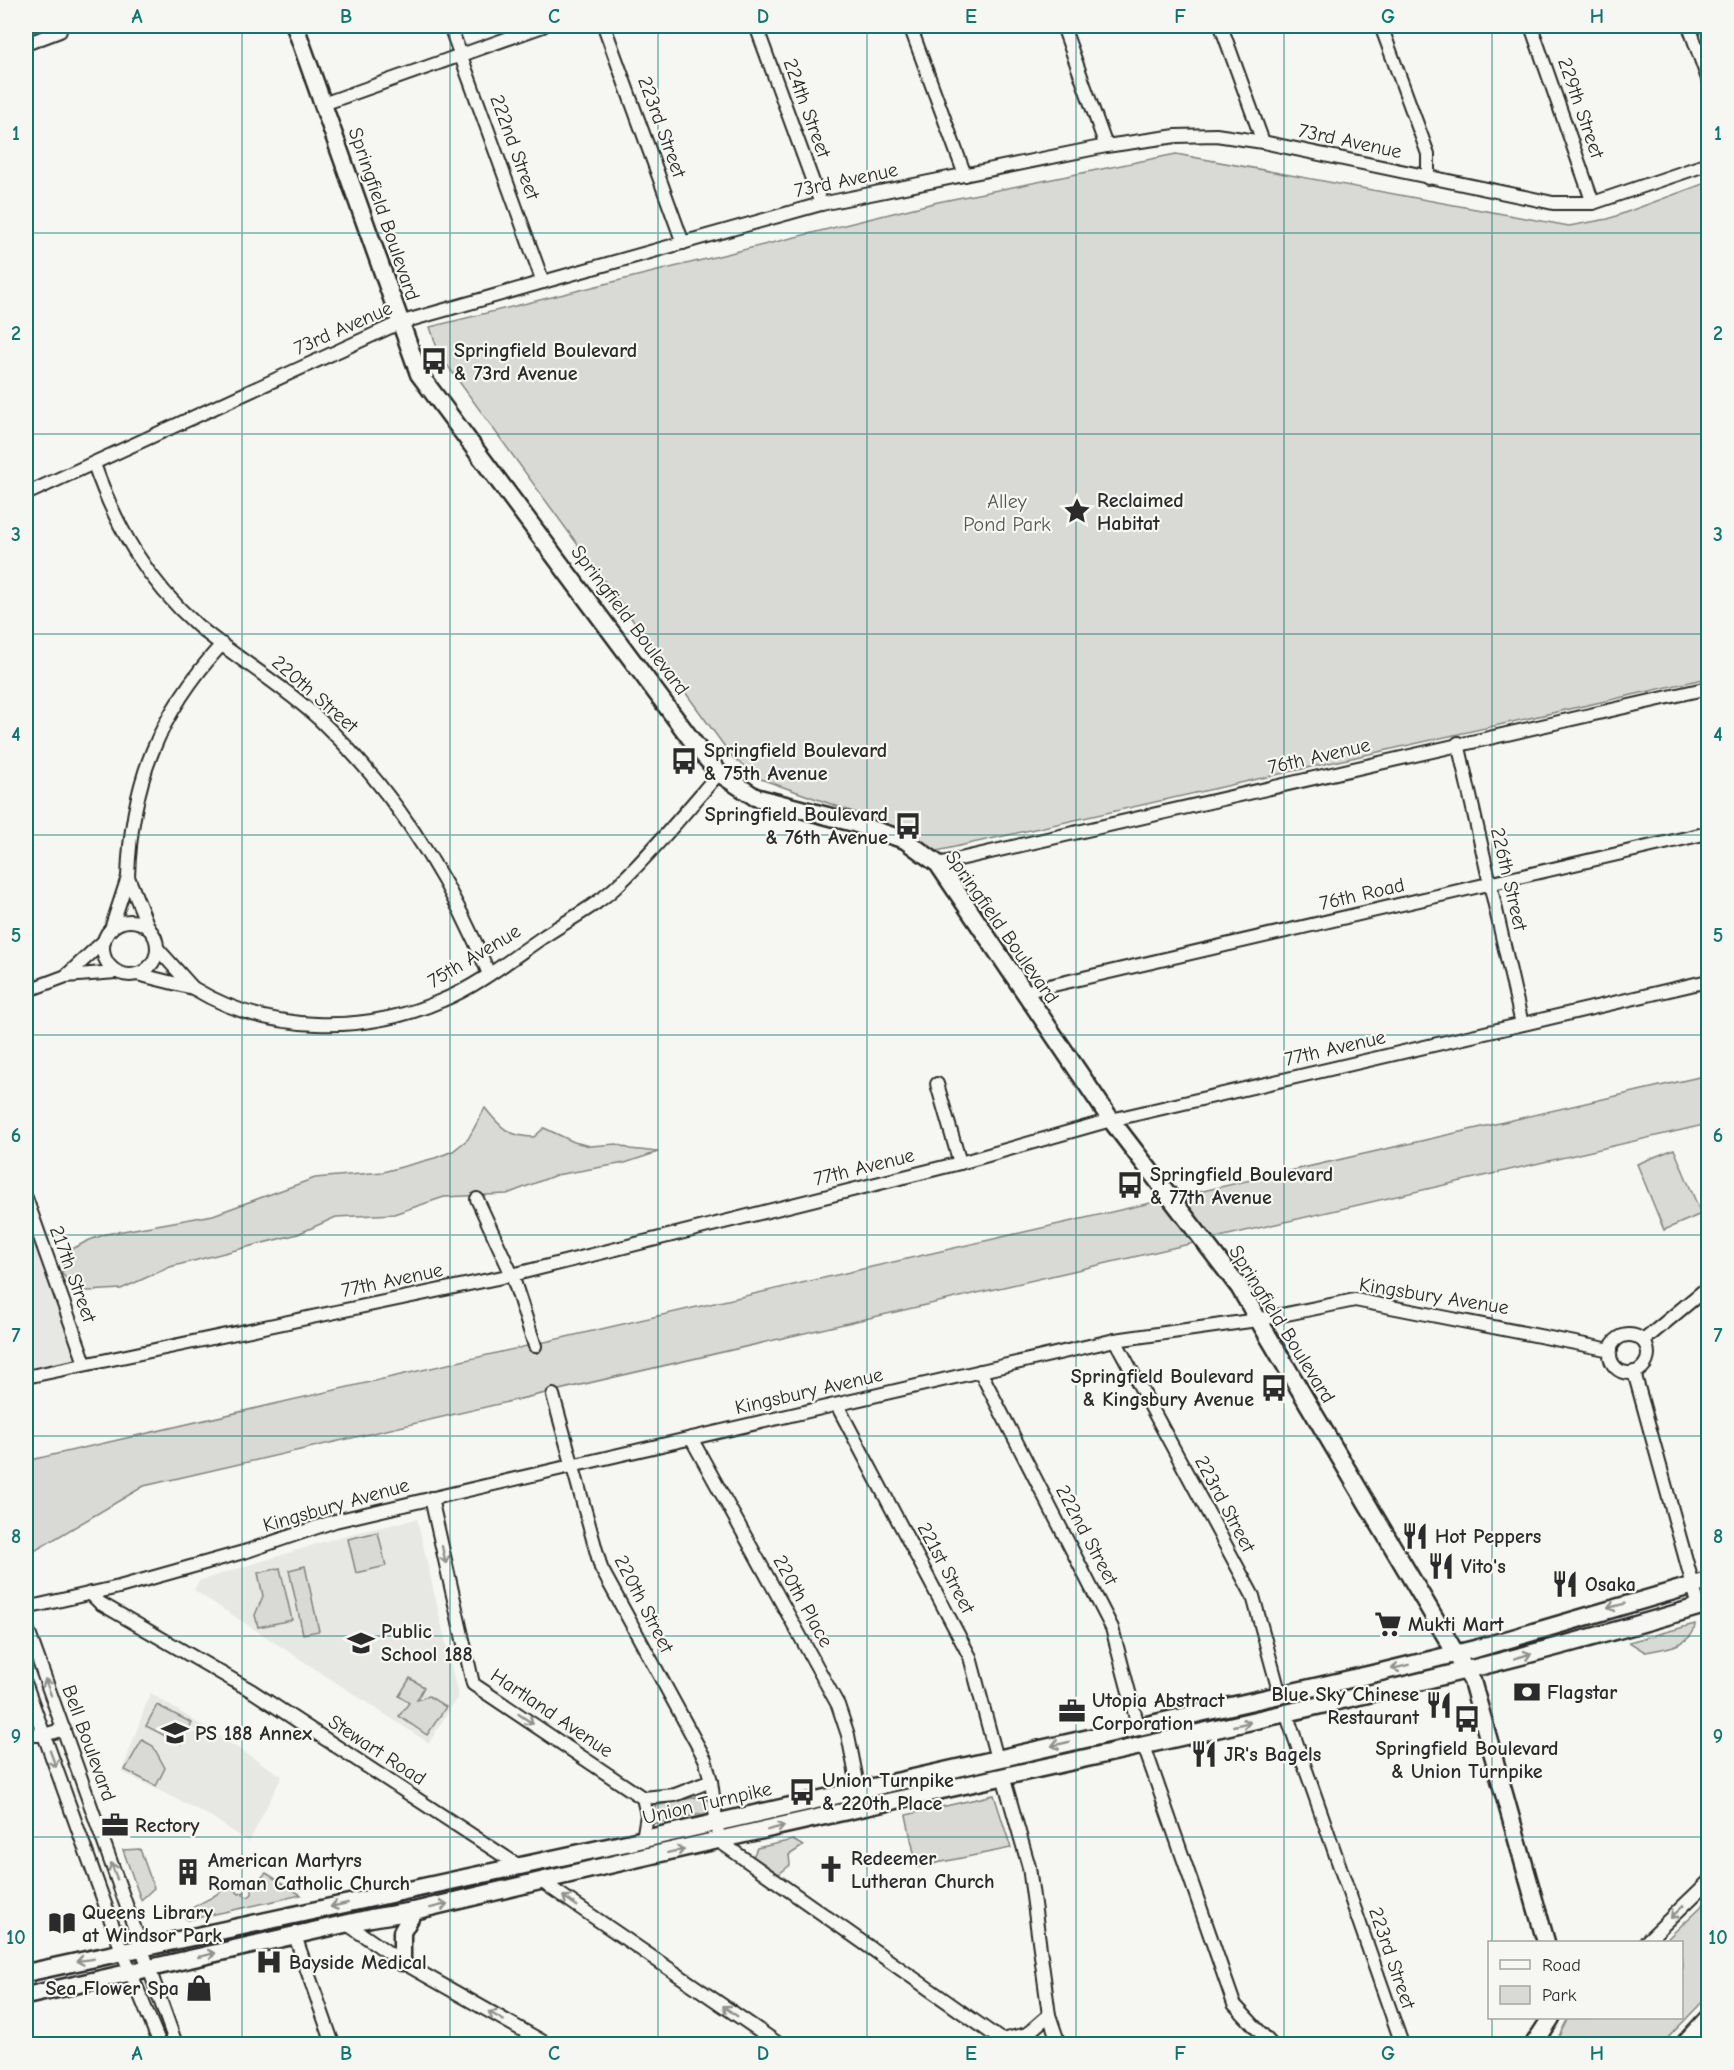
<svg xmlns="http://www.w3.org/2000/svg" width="1734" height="2070" font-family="'Comic Neue',sans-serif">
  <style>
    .built { fill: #e7e7e3 }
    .green { fill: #d9d9d5; stroke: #828280; stroke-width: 1.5 }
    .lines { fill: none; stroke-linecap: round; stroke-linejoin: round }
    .minor-casing { stroke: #2b2b2b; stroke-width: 16 }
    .major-casing { stroke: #2b2b2b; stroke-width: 21 }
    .highway-casing { stroke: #2b2b2b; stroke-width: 22 }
    .minor { stroke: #f6f6f2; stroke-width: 12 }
    .major { stroke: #f6f6f2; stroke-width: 16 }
    .highway { stroke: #f6f6f2; stroke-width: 18 }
    .oneway { stroke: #90908e }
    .grid { fill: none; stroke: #0f766e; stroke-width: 1.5; stroke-opacity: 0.55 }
    .labels { text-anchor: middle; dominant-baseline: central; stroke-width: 4.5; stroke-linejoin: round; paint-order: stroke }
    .street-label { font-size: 20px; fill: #2b2b2b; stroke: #f6f6f2 }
    .poi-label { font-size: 20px; font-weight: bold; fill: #2b2b2b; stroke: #f6f6f2; text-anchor: start }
    .park-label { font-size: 20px; fill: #565656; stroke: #f6f6f2 }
    .neatline { fill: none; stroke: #0f766e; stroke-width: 2 }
    .grid-label { font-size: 20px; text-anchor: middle; font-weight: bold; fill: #0f766e }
  </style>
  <rect width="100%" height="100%" fill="#f6f6f2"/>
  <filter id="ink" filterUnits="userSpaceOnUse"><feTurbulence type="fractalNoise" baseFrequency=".0167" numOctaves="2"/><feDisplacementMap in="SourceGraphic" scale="12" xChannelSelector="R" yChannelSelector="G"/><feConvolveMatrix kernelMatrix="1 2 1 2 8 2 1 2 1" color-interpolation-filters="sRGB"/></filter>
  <g filter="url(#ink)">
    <g class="built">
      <polygon points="26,1220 76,1359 26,1371"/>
      <polygon points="417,1519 458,1696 429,1743 194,1590 199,1581 342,1536"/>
      <polygon points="150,1693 282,1776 249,1842 210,1816 122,1772"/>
    </g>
    <g class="green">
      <polygon points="1176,154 1569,226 1608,219 1708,182 1708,678 937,851 909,832 761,779 733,758 439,354 430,327 938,202"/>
      <polygon points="1708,1075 1708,1124 144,1486 26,1556 26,1461"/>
      <path d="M485,1108c15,19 24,29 49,29l10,-9 30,14 16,4 27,-2 13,5 28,3 -33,11 -69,12 -49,19 -63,3 -50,17 -58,3 -38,17 -128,33 -49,22 -33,2 -13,-4 -13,-13 3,-21 22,-12 19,-7 107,-19 102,-37 68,-6 52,-14 18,-7 15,-12z"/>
      <polygon points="1674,1149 1701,1214 1664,1230 1637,1164"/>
      <polygon points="378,1532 386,1566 356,1573 348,1539"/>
      <polygon points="305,1566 319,1631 303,1634 289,1570"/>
      <polygon points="280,1568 292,1620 258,1627 255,1615 263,1596 258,1573"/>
      <path d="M1695,1624c-1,22 -33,25 -50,28l-16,-10z"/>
      <polygon points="410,1678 424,1687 417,1700 429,1696 446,1707 427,1735 399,1716 409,1703 399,1696"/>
      <polygon points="157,1705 192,1723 181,1744 146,1726"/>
      <polygon points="142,1740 153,1746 165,1768 156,1786 125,1770"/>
      <polygon points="994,1795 1011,1848 917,1867 906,1815"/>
      <polygon points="696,1797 704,1798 708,1810 706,1813 651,1824 655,1806"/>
      <polygon points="793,1840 803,1846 789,1855 790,1865 779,1874 753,1857 757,1848"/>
      <polygon points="140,1849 154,1888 141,1900 123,1850"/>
      <path d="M266,1873l35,22 -113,25 -3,-2c4,-16 32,-16 43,-36l11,12 5,-2 -1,3 5,2 4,-3v-7z"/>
      <polygon points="1708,1900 1708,1996 1662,2044 1555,2044 1568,2018 1682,2018 1682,1942 1664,1942"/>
    </g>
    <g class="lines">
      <defs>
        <g id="minor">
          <polyline points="450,26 543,282"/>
          <polyline points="604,26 683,243"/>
          <polyline points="756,26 821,204"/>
          <polyline points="910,26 965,175"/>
          <polyline points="1063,26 1106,146"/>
          <polyline points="1221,26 1263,142"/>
          <polyline points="1381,26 1428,154 1428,178"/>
          <polyline points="1531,26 1593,203"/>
          <polyline points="1689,26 1708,79"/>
          <polyline points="26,44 60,31"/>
          <polyline points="323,104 543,26"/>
          <path d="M94,464c22,63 53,117 104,162 39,33 84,58 122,94 76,72 129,157 169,254"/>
          <polyline points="26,494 399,323 543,282 821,204 1106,146 1176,136 1216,135 1263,142 1553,203 1593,203 1702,166 1708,160"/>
          <polyline points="1458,743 1522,1024"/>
          <polyline points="938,864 1708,688"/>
          <path d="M128,877c3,-95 31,-163 94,-233"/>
          <circle cx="130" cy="948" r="27"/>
          <polyline points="111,929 128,877 149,929"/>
          <polyline points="104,941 66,976 116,972"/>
          <polyline points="137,974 193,988 157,948"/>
          <path d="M193,988c74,45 171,47 250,12 36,-15 68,-41 100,-63 25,-17 57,-33 78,-55 35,-34 66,-72 98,-109"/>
          <polyline points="26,991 66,976"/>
          <polyline points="1023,992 1708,833"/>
          <polyline points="937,1084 960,1163"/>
          <polyline points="26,1198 85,1363"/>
          <polyline points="477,1199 512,1275 535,1346"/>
          <circle cx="1629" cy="1354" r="19"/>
          <polyline points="1115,1340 1253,1596 1280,1695"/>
          <polyline points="1643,1341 1708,1287"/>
          <polyline points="980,1371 1112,1628 1138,1726"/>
          <polyline points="1634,1372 1699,1607"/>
          <polyline points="26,1377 512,1275 960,1163 1111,1120 1708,981"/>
          <polyline points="553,1395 601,1568 705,1759 711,1781 719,1841 1007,2044"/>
          <polyline points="837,1405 970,1657 997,1759"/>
          <polyline points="691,1438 838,1705 848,1735 859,1791"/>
          <polyline points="431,1498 473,1684 643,1798 647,1815 643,1839"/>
          <polyline points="90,1593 100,1603 252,1691 519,1866"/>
          <polyline points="26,1608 119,1587 247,1551 335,1521 571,1466 1115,1340 1257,1320 1355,1300 1611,1350"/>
          <polyline points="26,1625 176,2044"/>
          <polyline points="26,1685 123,1954 160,2044"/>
          <polyline points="1286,1713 1402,2044"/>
          <polyline points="26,1735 44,1735 64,1729"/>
          <polyline points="1144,1746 1234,2004 1271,2044"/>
          <polyline points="1003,1776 1029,1867 1049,2015 1059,2044"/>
          <polyline points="643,1798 675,1795 711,1781"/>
          <polyline points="541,1881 779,2044"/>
          <polyline points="347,1924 402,1962 547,2044"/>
          <polyline points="295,1936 333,2044"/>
          <polyline points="1646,1942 1708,1882"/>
          <polyline points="1001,2040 1027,2034 1049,2015"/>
        </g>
        <g id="major">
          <polyline points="295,26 419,374 699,750 719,773 755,797 850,822 905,840 938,864 1111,1120 1239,1287 1472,1681 1546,1942"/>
          <polyline points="402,1962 402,1932 414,1911"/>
          <polyline points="26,1973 631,1842 1381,1672 1475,1649 1708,1581"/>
          <path d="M26,1996l345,-78 43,-7c195,-47 391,-91 587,-134 237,-53 474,-103 707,-173"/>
          <polyline points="1534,2044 1551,2018"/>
        </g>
        <polyline id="highway" points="1685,2044 1708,2019"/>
      </defs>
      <use href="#minor" class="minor-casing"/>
      <use href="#major" class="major-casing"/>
      <use href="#highway" class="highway-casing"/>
      <use href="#minor" class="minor"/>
      <use href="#major" class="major"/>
      <use href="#highway" class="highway"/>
    </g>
    <defs><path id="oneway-shaft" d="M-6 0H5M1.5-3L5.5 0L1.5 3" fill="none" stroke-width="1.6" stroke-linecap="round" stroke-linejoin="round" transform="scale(1.5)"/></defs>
    <g class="oneway">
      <use href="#oneway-shaft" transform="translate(444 1555) rotate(77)"/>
      <use href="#oneway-shaft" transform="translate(1616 1606) rotate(165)"/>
      <use href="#oneway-shaft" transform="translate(1523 1656) rotate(-16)"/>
      <use href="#oneway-shaft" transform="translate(1400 1667) rotate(166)"/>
      <use href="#oneway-shaft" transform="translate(48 1687) rotate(-110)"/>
      <use href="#oneway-shaft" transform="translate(526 1719) rotate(34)"/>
      <use href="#oneway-shaft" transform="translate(1242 1724) rotate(-13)"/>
      <use href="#oneway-shaft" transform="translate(1060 1744) rotate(167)"/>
      <use href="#oneway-shaft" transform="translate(53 1759) rotate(70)"/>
      <use href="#oneway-shaft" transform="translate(776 1828) rotate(-14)"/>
      <use href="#oneway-shaft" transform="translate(676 1851) rotate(-12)"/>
      <use href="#oneway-shaft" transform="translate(114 1871) rotate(-110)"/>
      <use href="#oneway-shaft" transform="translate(570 1901) rotate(-145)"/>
      <use href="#oneway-shaft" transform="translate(339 1905) rotate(167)"/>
      <use href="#oneway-shaft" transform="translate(439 1906) rotate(-14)"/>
      <use href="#oneway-shaft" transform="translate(1677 1912) rotate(136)"/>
      <use href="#oneway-shaft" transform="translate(207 1955) rotate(-13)"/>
      <use href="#oneway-shaft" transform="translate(85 1960) rotate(171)"/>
      <use href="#oneway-shaft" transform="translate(730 2011) rotate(-145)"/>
      <use href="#oneway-shaft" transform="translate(496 2016) rotate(-150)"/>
    </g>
  </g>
  <path class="grid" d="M242,26v2018M450,26v2018M658,26v2018M867,26v2018M1076,26v2018M1284,26v2018M1492,26v1916M26,233h1682M26,434h1682M26,634h1682M26,835h1682M26,1035h1682M26,1235h1682M26,1436h1682M26,1636h1682M26,1837h1682M1492,2018v26"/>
  <defs>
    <symbol id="bus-bare" viewBox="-9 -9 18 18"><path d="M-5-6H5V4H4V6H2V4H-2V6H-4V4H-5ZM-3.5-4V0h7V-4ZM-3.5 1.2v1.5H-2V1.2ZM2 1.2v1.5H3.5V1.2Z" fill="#2b2b2b" stroke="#f6f6f2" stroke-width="2.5" paint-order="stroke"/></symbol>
    <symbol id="sight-bare" viewBox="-9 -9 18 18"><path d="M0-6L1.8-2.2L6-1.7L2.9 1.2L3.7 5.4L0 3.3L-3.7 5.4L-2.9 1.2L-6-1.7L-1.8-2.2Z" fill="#2b2b2b" stroke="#f6f6f2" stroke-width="2.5" paint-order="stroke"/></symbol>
    <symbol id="restaurant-bare" viewBox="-9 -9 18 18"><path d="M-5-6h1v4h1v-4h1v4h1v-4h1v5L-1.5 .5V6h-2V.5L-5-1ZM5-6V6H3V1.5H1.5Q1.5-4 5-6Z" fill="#2b2b2b" stroke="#f6f6f2" stroke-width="2.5" paint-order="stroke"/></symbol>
    <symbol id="supermarket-bare" viewBox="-9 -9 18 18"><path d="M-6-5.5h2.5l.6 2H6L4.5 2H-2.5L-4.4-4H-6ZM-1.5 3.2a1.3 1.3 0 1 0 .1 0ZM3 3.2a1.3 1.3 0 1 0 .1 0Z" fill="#2b2b2b" stroke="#f6f6f2" stroke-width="2.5" paint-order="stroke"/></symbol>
    <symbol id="school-bare" viewBox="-9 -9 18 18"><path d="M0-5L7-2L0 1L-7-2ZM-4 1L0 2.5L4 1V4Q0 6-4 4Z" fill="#2b2b2b" stroke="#f6f6f2" stroke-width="2.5" paint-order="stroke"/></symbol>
    <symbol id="bank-bare" viewBox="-9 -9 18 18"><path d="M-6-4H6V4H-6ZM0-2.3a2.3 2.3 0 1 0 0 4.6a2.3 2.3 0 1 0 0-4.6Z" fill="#2b2b2b" stroke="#f6f6f2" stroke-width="2.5" paint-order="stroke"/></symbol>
    <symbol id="office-bare" viewBox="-9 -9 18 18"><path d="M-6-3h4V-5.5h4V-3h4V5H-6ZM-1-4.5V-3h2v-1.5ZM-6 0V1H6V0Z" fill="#2b2b2b" stroke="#f6f6f2" stroke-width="2.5" paint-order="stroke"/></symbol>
    <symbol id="church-bare" viewBox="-9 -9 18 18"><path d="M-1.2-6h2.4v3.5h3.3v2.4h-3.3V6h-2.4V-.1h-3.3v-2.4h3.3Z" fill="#2b2b2b" stroke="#f6f6f2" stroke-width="2.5" paint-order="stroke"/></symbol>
    <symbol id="building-bare" viewBox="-9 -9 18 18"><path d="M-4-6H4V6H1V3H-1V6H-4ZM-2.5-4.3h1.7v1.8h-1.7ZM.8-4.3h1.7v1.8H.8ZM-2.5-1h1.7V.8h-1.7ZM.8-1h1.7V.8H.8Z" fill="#2b2b2b" stroke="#f6f6f2" stroke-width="2.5" paint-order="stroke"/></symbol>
    <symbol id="library-bare" viewBox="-9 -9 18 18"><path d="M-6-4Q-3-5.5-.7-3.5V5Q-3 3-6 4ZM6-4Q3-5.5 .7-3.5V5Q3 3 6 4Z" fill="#2b2b2b" stroke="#f6f6f2" stroke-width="2.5" paint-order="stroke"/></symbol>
    <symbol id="hospital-bare" viewBox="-9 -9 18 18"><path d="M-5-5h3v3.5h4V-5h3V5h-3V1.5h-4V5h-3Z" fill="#2b2b2b" stroke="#f6f6f2" stroke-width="2.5" paint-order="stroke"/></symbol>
    <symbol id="shop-bare" viewBox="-9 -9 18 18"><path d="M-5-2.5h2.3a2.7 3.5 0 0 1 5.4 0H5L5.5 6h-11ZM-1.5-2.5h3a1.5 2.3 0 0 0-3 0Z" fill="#2b2b2b" stroke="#f6f6f2" stroke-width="2.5" paint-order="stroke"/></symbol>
  </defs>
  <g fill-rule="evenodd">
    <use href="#bus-bare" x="415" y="342" width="38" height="38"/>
    <use href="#sight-bare" x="1058" y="492" width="38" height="38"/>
    <use href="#bus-bare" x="665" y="742" width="38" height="38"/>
    <use href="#bus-bare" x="889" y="807" width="38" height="38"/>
    <use href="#bus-bare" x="1111" y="1166" width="38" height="38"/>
    <use href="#bus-bare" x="1255" y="1369" width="38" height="38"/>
    <use href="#restaurant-bare" x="1396" y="1517" width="38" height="38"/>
    <use href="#restaurant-bare" x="1422" y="1547" width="38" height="38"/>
    <use href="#restaurant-bare" x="1546" y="1565" width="38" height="38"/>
    <use href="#supermarket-bare" x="1369" y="1605" width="38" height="38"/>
    <use href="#school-bare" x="342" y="1624" width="38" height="38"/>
    <use href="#bank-bare" x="1508" y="1673" width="38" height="38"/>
    <use href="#restaurant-bare" x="1420" y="1686" width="38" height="38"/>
    <use href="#office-bare" x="1053" y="1692" width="38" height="38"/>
    <use href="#bus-bare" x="1448" y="1700" width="38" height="38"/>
    <use href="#school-bare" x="156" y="1714" width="38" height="38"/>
    <use href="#restaurant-bare" x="1185" y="1735" width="38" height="38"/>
    <use href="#bus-bare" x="783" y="1773" width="38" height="38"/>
    <use href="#office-bare" x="96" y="1806" width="38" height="38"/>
    <use href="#church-bare" x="812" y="1850" width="38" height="38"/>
    <use href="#building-bare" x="169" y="1853" width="38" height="38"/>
    <use href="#library-bare" x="43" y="1904" width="38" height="38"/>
    <use href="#hospital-bare" x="250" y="1943" width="38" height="38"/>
    <use href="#shop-bare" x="180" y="1969" width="38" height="38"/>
  </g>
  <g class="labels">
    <g class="street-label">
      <text transform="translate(807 108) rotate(70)">224th Street</text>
      <text transform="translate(1581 108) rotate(71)">229th Street</text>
      <text transform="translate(662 127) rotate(70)">223rd Street</text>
      <text transform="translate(1350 141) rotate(12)">73rd Avenue</text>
      <text transform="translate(515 147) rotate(70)">222nd Street</text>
      <text transform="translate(846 180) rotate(-12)">73rd Avenue</text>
      <text transform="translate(384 214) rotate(71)">Springfield Boulevard</text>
      <text transform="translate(343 328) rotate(-24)">73rd Avenue</text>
      <text transform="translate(630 620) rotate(53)">Springfield Boulevard</text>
      <text transform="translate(315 694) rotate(41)">220th Street</text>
      <text transform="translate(1319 756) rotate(-13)">76th Avenue</text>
      <text transform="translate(1509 879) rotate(77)">226th Street</text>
      <text transform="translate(1362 894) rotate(-13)">76th Road</text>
      <text transform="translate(1002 927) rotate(55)">Springfield Boulevard</text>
      <text transform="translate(474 956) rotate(-31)">75th Avenue</text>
      <text transform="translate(1335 1048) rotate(-13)">77th Avenue</text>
      <text transform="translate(864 1167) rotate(-14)">77th Avenue</text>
      <text transform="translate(73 1274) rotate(70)">217th Street</text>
      <text transform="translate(392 1280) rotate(-12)">77th Avenue</text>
      <text transform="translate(1434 1296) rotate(9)">Kingsbury Avenue</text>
      <text transform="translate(1282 1324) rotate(58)">Springfield Boulevard</text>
      <text transform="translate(809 1391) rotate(-13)">Kingsbury Avenue</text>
      <text transform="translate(1225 1504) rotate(62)">223rd Street</text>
      <text transform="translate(336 1505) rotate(-16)">Kingsbury Avenue</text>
      <text transform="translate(1087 1535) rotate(62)">222nd Street</text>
      <text transform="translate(946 1568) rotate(62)">221st Street</text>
      <text transform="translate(803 1601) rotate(61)">220th Place</text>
      <text transform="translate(644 1604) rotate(63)">220th Street</text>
      <text transform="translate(552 1713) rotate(34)">Hartland Avenue</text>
      <text transform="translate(89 1743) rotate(70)">Bell Boulevard</text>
      <text transform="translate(377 1750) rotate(33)">Stewart Road</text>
      <text transform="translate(707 1803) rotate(-13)">Union Turnpike</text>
      <text transform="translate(1392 1958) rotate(71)">223rd Street</text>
    </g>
    <g class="poi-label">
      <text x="454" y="350">Springfield Boulevard<tspan x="454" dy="23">&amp; 73rd Avenue</tspan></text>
      <text x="1097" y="500">Reclaimed<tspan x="1097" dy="23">Habitat</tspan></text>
      <text x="704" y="750">Springfield Boulevard<tspan x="704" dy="23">&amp; 75th Avenue</tspan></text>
      <text x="888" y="814" text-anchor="end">Springfield Boulevard<tspan x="888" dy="23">&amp; 76th Avenue</tspan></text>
      <text x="1150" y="1174">Springfield Boulevard<tspan x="1150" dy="23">&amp; 77th Avenue</tspan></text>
      <text x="1254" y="1376" text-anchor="end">Springfield Boulevard<tspan x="1254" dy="23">&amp; Kingsbury Avenue</tspan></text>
      <text x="1435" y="1536">Hot Peppers</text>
      <text x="1461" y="1566">Vito's</text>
      <text x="1585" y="1584">Osaka</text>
      <text x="1408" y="1624">Mukti Mart</text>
      <text x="381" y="1631">Public<tspan x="381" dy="23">School 188</tspan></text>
      <text x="1547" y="1692">Flagstar</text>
      <text x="1419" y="1694" text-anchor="end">Blue Sky Chinese<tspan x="1419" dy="23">Restaurant</tspan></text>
      <text x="1092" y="1700">Utopia Abstract<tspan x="1092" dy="23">Corporation</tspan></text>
      <text x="195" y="1733">PS 188 Annex</text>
      <text x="1467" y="1748" text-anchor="middle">Springfield Boulevard<tspan x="1467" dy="23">&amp; Union Turnpike</tspan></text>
      <text x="1224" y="1754">JR's Bagels</text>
      <text x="822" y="1780">Union Turnpike<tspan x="822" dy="23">&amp; 220th Place</tspan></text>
      <text x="135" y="1825">Rectory</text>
      <text x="851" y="1858">Redeemer<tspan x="851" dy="23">Lutheran Church</tspan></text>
      <text x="208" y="1860">American Martyrs<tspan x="208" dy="23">Roman Catholic Church</tspan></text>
      <text x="82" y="1912">Queens Library<tspan x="82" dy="23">at Windsor Park</tspan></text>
      <text x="289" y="1962">Bayside Medical</text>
      <text x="179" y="1988" text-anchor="end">Sea Flower Spa</text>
    </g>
    <g class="park-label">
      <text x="1007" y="501">Alley<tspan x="1007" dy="23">Pond Park</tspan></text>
    </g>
  </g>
  <rect width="1734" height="2070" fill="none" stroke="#f6f6f2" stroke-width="66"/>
  <rect x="1488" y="1941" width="195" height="78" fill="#f6f6f2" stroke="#a5a5a2" stroke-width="1.5"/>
  <rect x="1500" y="1960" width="30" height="9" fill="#f6f6f2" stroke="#a5a5a2" stroke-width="1.5"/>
  <text x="1542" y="1971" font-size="18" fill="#2b2b2b">Road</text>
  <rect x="1500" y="1986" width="30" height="18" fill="#d9d9d5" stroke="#a5a5a2" stroke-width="1.5"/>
  <text x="1542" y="2001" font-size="18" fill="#2b2b2b">Park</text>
  <rect x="33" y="33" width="1668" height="2004" class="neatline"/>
  <g class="grid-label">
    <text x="137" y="23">A</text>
    <text x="346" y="23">B</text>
    <text x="554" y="23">C</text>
    <text x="763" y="23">D</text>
    <text x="971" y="23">E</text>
    <text x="1180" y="23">F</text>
    <text x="1388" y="23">G</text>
    <text x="1597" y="23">H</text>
    <text x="16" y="140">1</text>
    <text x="1718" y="140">1</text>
    <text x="16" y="340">2</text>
    <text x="1718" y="340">2</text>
    <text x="16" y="541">3</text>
    <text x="1718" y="541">3</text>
    <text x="16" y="741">4</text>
    <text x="1718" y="741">4</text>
    <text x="16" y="942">5</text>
    <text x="1718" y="942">5</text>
    <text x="16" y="1142">6</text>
    <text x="1718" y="1142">6</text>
    <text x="16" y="1342">7</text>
    <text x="1718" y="1342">7</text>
    <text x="16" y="1543">8</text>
    <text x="1718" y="1543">8</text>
    <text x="16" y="1743">9</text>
    <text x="1718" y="1743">9</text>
    <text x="16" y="1944">10</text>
    <text x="1718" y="1944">10</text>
    <text x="137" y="2060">A</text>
    <text x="346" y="2060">B</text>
    <text x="554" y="2060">C</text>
    <text x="763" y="2060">D</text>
    <text x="971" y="2060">E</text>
    <text x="1180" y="2060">F</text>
    <text x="1388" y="2060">G</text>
    <text x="1597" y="2060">H</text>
  </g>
</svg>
